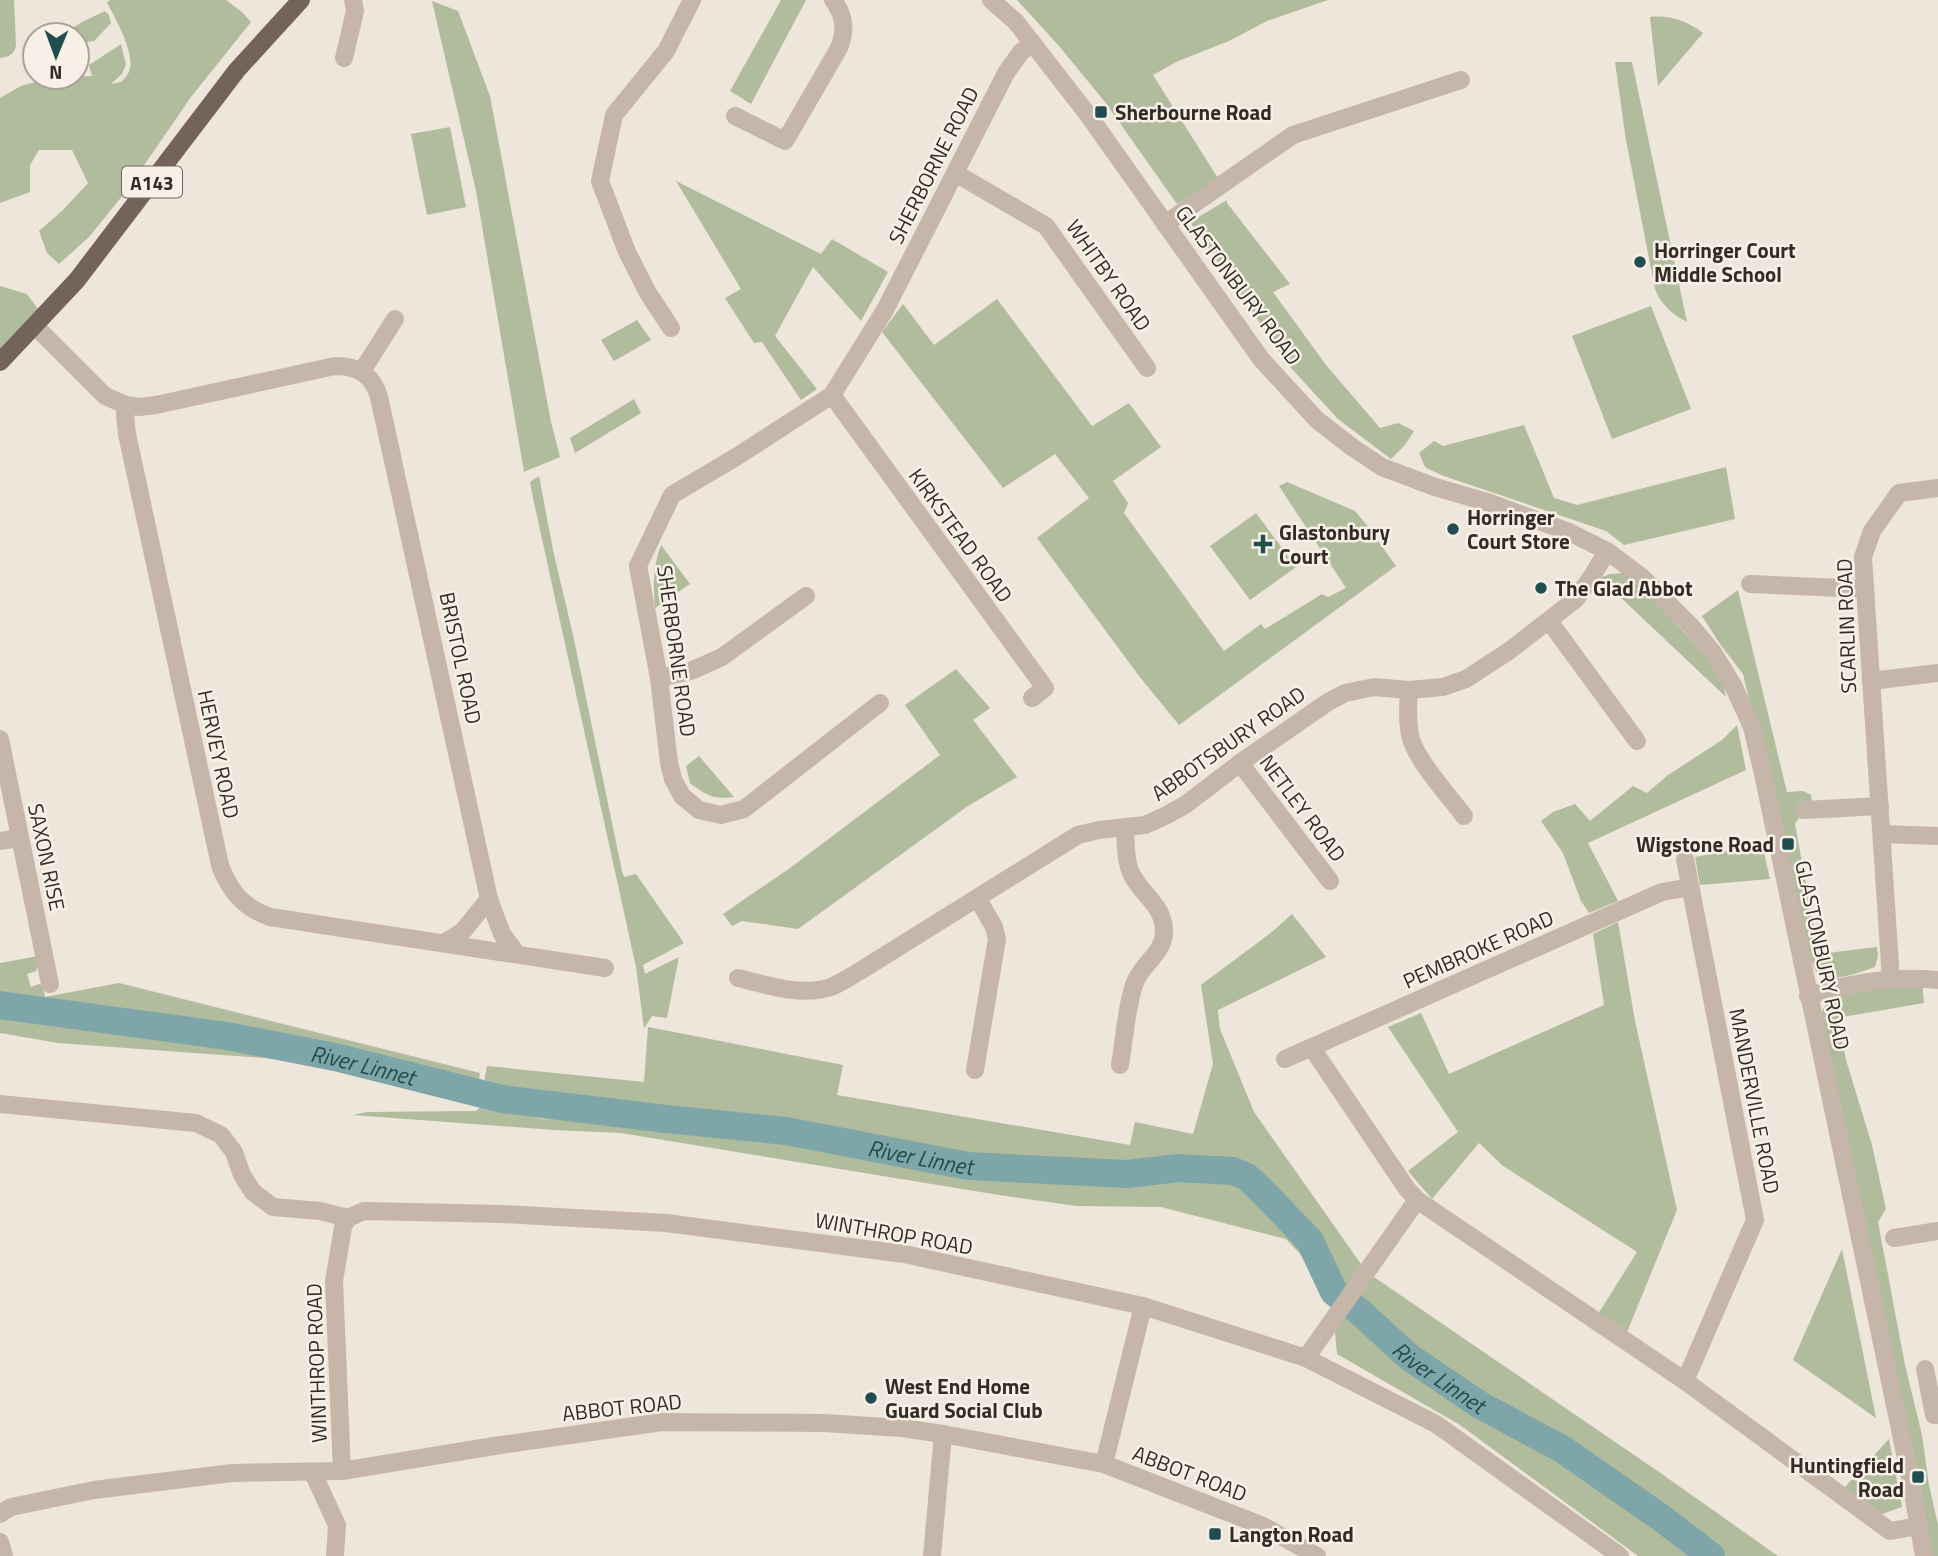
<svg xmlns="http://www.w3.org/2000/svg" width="1938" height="1556" font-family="'Titillium Web',sans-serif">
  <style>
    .green { fill: #b1bc9d }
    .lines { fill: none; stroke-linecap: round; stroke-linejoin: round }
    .river { stroke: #7ea6a8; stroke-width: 28 }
    .minor { stroke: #c5b6a9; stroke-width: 18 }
    .tertiary { stroke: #c5b6a9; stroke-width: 18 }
    .primary { stroke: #73635b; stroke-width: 18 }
    .poi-dot { fill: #224d50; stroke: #f7f0e7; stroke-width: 2.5 }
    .labels { text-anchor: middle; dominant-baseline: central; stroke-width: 5; stroke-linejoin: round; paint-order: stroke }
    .shield { fill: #f7f0e7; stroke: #6e6661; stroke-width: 2 }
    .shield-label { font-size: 19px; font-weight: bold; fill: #332b28 }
    .poi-label { font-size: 21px; font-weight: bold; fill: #332b28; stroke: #f7f0e7; text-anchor: start }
    .street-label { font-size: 21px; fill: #332b28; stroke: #f7f0e7 }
    .water-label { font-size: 23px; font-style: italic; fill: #224d50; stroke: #f7f0e7 }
  </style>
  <rect width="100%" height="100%" fill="#eee5db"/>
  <g class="green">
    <path d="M0,0h14l2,45c-1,9 -7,12 -16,13z"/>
    <path d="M110,0h116l16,12 9,10 -60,75 -64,93 -38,47 -30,27 -12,-11 -8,-22 23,-20 26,-28 -16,-33h-33l-9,15v27l-30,11v-105l21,-12 33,-9 38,-1 -3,-11 32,-21 5,21 -4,9 -11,10 10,-2c4,-4 8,-8 9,-14 4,-16 -15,-51 -23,-65z"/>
    <polygon points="781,0 806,0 751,104 730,91"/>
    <polygon points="1017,0 1328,0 1267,21 1229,41 1176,62 1153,75 1219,180 1177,204 1105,102 1059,46"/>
    <polygon points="432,1 458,11 490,96 551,422 560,457 524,472 476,191"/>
    <polygon points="105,11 109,15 111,23 94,41 77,43 77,35 70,35 71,29 84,21"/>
    <path d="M1650,17c20,-2 37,4 53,16l-45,53z"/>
    <path d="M1615,62h17l55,260c-15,-8 -26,-17 -32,-33l-29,-149z"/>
    <polygon points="450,127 466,207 427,215 411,134"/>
    <polygon points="676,181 821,254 832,239 888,272 861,321 813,267 775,336 817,389 801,400 762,342 754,343 725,298 741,289"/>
    <polygon points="1227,200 1227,203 1290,284 1273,292 1326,365 1380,428 1398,423 1414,431 1405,445 1391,459 1338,419 1291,368 1190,222"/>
    <polygon points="0,286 27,294 38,309 0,353"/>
    <polygon points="997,299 1092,426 1129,403 1161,447 1113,481 1128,503 1124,513 1224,651 1261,624 1265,629 1322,594 1328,597 1346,588 1279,486 1287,482 1355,511 1366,524 1396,566 1179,725 1139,676 1037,538 1089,498 1055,454 1003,488 882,332 903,304 934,345"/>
    <polygon points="1651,306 1691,409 1612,439 1572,336"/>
    <polygon points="637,320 651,340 614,361 601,340"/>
    <polygon points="634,399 641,413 575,453 570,438"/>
    <polygon points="1524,425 1554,498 1577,505 1726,467 1735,519 1624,545 1606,531 1441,475 1425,467 1419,453 1434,441 1443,446"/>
    <polygon points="539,476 553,550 573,635 622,871 624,877 636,874 684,943 643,965 645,974 679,957 667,1018 652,1016 644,1028 636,967 533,498 530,482"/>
    <polygon points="1256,513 1296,567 1250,600 1210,546"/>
    <path d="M661,545l29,39 -35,24c-2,-23 -2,-41 6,-63z"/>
    <polygon points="1624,573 1659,604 1711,663 1724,686 1726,697 1600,578 1610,574"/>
    <path d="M1738,590l49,202 16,-1 8,4 2,14 -9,1 -9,14 24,130 58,-7 1,8 -3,12c-15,5 -48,19 -60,3 -3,-6 -5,-16 -7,-22l-65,-274 -23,-30 -18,-28z"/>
    <polygon points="956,669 990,708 973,720 1017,777 968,806 798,929 742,921 732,926 723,914 790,868 940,755 905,705"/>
    <polygon points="1737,725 1746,770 1588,843 1618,901 1589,913 1581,901 1563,853 1541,821 1553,812 1575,804 1590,821 1633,786 1647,793 1668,775 1722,740"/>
    <path d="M699,756l35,41c-21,3 -28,-2 -44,-14l-4,-17z"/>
    <polygon points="1762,844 1770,879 1700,885 1695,857"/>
    <polygon points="1292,914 1326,957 1218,1010 1220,1029 1254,1112 1361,1264 1340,1297 1286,1239 1161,1207 1077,1206 999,1195 621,1133 554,1130 353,1115 367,1112 476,1111 482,1105 548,1120 484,1098 484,1082 487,1066 644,1082 648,1027 843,1065 837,1095 1130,1145 1135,1122 1193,1134 1213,1064 1201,985 1272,932"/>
    <polygon points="1618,922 1635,1021 1677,1210 1627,1332 1598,1314 1637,1252 1503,1166 1479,1143 1432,1199 1408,1171 1458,1132 1388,1027 1421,1013 1449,1074 1604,1005 1593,934"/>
    <polygon points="38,956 38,966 36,971 27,974 31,987 39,984 43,985 45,997 119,983 480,1073 477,1095 347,1064 58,1043 0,1033 0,1005 103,1025 121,1017 0,1001 0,963"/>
    <polygon points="1922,978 1924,1003 1837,1018 1846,1060 1872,1145 1886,1209 1878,1222 1905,1365 1922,1435 1929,1485 1938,1525 1938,1556 1925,1556 1822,1032 1822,1011 1832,995"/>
    <polygon points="1842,1249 1876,1418 1793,1360"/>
    <polygon points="1371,1275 1659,1472 1778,1556 1638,1556 1460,1425 1337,1354 1335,1332 1349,1304"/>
    <polygon points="1889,1439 1902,1507 1882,1514 1845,1487"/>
  </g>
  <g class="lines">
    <path class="river" id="s1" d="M0,1005l227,31 108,21 167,42 164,20 120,12 182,35 159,8 52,-6 54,3 14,6 14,13 49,51 24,51 27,21 48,44 71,48 82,44 98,68 51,39"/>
    <g class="minor">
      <polyline points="991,0 1016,22 1089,116 1261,359 1317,420 1352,447 1382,467 1435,487 1490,503 1569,532 1607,551 1643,578 1690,625 1712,651 1733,685 1752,727 1763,774 1911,1482 1924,1556"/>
      <polyline points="344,58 355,11 353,0"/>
      <path d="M735,116l50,25 54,-93c7,-18 6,-32 -6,-48"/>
      <polyline points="955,173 1046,226 1147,368"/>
      <polyline points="1165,224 1293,135 1461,80"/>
      <path d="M35,326l70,70 21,9 13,2 17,-2 179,-39c23,0 38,9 44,31l110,502 13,35 15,20"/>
      <polyline points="671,328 648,293 627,252 600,181 614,115 666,51 692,0"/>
      <polyline points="362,371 395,319"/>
      <polyline points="832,395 1045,688 1032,698"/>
      <path d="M126,405l-1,10 2,19 93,431c9,26 24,43 50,52l335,51"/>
      <polyline points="1750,584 1864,589"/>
      <polyline points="1549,621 1637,741"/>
      <polyline points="659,678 691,671 722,657 806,596"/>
      <polyline points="1871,681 1938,673"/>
      <path d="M1409,690c-1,16 -2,33 2,49 7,23 38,57 53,77"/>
      <polyline points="880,703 744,809 721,815 699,810 682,796 673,779 669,763 659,678 638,566 672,495 736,457 832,395 885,310 1006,73 1021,52 1032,43"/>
      <polyline points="0,739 50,984"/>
      <polyline points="1240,763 1330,881"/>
      <polyline points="1804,810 1880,806"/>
      <polyline points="1882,834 1938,836"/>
      <polyline points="0,841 19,838"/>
      <polyline points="444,943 463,931 489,899"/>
      <path d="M738,978c29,7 63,19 93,9 10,-4 20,-11 29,-16l218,-136 21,-5 46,-5 20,-9 20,-11 55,-42 88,-61 17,-9 29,-6 35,3 34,-3 23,-8 43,-28 67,-52 18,-26 13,-22"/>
      <polyline points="1891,980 1863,557 1872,531 1899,493 1938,488"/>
      <path d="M1808,996c41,-13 87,-20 130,-16"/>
      <polyline points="1312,1048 1407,1189 1417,1200 1685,1381 1890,1531 1918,1526"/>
      <polyline points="1285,1059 1662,892 1690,887"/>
      <path d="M1120,1065c4,-23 7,-65 16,-85 8,-18 29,-28 28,-50 -1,-25 -21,-34 -32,-55 -7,-14 -6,-32 -7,-47"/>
      <polyline points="975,1070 997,939 994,927 978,899"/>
      <polyline points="0,1104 196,1123 221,1135 234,1152 242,1175 253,1192 273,1207 320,1211 348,1218"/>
      <polyline points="1894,1238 1938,1231"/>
      <polyline points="1306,1358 1417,1200"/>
      <polyline points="1925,1369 1934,1415 1938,1415"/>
      <polyline points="1685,1381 1755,1220 1685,859"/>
      <polyline points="1104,1464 1143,1306"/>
      <polyline points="342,1471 334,1281 343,1227 348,1218 364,1211 502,1214 666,1223 904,1254 1143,1306 1306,1358 1436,1424 1620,1556"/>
      <polyline points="313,1473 337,1525 335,1556"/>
      <polyline points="0,1514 11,1507 94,1490 232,1473 342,1471 494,1446 662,1422 824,1423 902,1428 943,1434 1104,1464 1263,1526 1317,1556"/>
      <polyline points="932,1556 943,1434"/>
    </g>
    <polyline class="tertiary" points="0,1542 4,1556"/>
    <polyline class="primary" points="0,362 77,280 237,70 301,0"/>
  </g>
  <g class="poi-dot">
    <rect x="1094" y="105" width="14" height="14" rx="3.5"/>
    <circle cx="1640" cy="262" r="7"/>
    <circle cx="1453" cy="529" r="7"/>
    <path d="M1259.5 533.5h7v7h7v7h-7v7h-7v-7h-7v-7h7z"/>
    <circle cx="1541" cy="588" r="7"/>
    <rect x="1781" y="837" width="14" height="14" rx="3.5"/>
    <circle cx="871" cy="1398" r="7"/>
    <rect x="1911" y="1470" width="14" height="14" rx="3.5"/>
    <rect x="1208" y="1527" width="14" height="14" rx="3.5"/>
  </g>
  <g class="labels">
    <rect class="shield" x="122" y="166.5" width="60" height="31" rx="5"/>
    <g class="shield-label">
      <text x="152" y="182">A143</text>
    </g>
    <g class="poi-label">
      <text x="1115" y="112">Sherbourne Road</text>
      <text x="1654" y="250">Horringer Court<tspan x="1654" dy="24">Middle School</tspan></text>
      <text x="1467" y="517">Horringer<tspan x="1467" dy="24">Court Store</tspan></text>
      <text x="1279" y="532">Glastonbury<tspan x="1279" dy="24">Court</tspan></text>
      <text x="1555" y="588">The Glad Abbot</text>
      <text x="1774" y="844" text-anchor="end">Wigstone Road</text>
      <text x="885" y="1386">West End Home<tspan x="885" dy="24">Guard Social Club</tspan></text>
      <text x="1904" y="1465" text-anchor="end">Huntingfield<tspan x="1904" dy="24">Road</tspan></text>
      <text x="1229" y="1534">Langton Road</text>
    </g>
    <g class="street-label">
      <text transform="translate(933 165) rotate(-63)">SHERBORNE ROAD</text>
      <text transform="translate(1109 275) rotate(55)">WHITBY ROAD</text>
      <text transform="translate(1239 285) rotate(53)">GLASTONBURY ROAD</text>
      <text transform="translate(961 535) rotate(54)">KIRKSTEAD ROAD</text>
      <text transform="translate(1846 626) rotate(-92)">SCARLIN ROAD</text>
      <text transform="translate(677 651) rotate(82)">SHERBORNE ROAD</text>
      <text transform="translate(461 658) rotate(78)">BRISTOL ROAD</text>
      <text transform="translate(1228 743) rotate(-35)">ABBOTSBURY ROAD</text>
      <text transform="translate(219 754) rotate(78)">HERVEY ROAD</text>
      <text transform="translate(1303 808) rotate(53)">NETLEY ROAD</text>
      <text transform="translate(47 857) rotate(78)">SAXON RISE</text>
      <text transform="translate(1478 949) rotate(-24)">PEMBROKE ROAD</text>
      <text transform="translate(1823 955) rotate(78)">GLASTONBURY ROAD</text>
      <text transform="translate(1755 1101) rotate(79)">MANDERVILLE ROAD</text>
      <text transform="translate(894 1233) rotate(10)">WINTHROP ROAD</text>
      <text transform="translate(316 1363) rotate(-92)">WINTHROP ROAD</text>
      <text transform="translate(622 1407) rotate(-6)">ABBOT ROAD</text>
      <text transform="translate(1190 1473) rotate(21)">ABBOT ROAD</text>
    </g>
    <g class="water-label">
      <text stroke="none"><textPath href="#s1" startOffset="368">River Linnet</textPath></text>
      <text stroke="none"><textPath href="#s1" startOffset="934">River Linnet</textPath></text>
      <text stroke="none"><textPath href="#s1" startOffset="1545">River Linnet</textPath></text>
    </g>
  </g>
  <g transform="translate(56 56) rotate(181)"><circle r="33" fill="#f7f0e7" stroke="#a9a19b" stroke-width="2"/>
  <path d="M0-5L12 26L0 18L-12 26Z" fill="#224d50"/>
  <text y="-10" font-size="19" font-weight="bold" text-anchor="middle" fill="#332b28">N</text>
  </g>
</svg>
